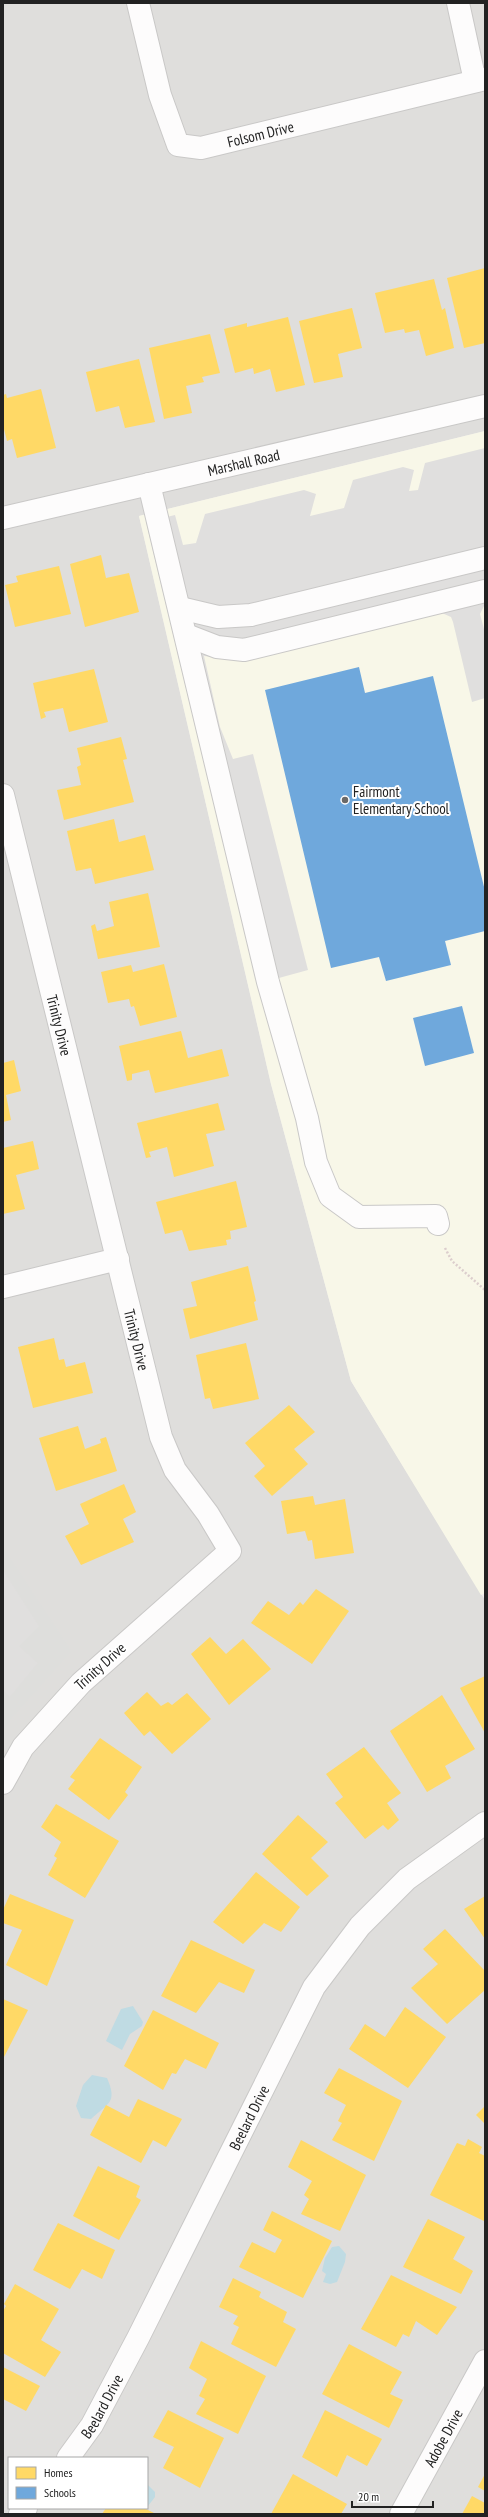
<svg xmlns="http://www.w3.org/2000/svg" width="488" height="2517" font-family="'PT Sans Narrow',sans-serif">
  <style>
    .residential { fill: #dfdedc; fill-rule: evenodd }
    .education { fill: #f8f7e8 }
    .religious { fill: #dededc }
    .parking { fill: #e0dfde }
    .water { fill: #bfdbe3 }
    .homes { fill: #ffd966 }
    .schools { fill: #6fa8dc }
    .lines { fill: none; stroke-linecap: round; stroke-linejoin: round }
    .minor-casing { stroke: #c9c8c7; stroke-width: 24 }
    .path { stroke: #dccecd; stroke-width: 2.5; stroke-dasharray: 2 2; stroke-linecap: butt }
    .minor { stroke: #fdfcfc; stroke-width: 22 }
    .poi-dot { fill: #6a6968; stroke: #fff; stroke-width: 1.5 }
    .labels { text-anchor: middle; dominant-baseline: central; stroke-width: 4; stroke-linejoin: round; paint-order: stroke }
    .street-label { font-size: 15px; fill: #222; stroke: #fff }
    .poi-label { font-size: 15px; fill: #222; stroke: #fff; text-anchor: start }
  </style>
  <rect width="100%" height="100%" fill="#f0eeeb"/>
  <path class="residential" d="M3,3h482v428l-346,85 132,568 80,297 134,219v914h-482zM9,2458h138v50h-138z"/>
  <polygon class="education" points="485,431 485,1593 481,1595 351,1381 271,1084 139,516"/>
  <polygon class="religious" points="3,1548 71,1651 12,1717 3,1730"/>
  <g class="parking">
    <polygon points="485,448 485,604 480,614 485,633 485,698 472,702 453,622 451,617 442,613 238,660 204,656 220,727 233,759 253,754 308,970 257,984 146,522 175,515 183,545 196,543 205,514 304,490 316,494 310,516 344,508 353,480 403,467 414,470 409,491 418,490 425,463"/>
    <polygon points="3,1570 39,1626 19,1646 38,1663 10,1697 3,1691"/>
  </g>
  <g class="water">
    <polygon points="133,2006 143,2022 142,2026 130,2034 122,2050 106,2041 121,2009"/>
    <path d="M92,2075l15,3c11,25 1,25 -16,41l-10,-1 -5,-12 7,-21z"/>
    <polygon points="339,2246 346,2254 345,2262 337,2282 330,2284 323,2282 326,2274 322,2271 325,2258 332,2247"/>
    <polygon points="147,2484 155,2492 155,2497 148,2506"/>
  </g>
  <g class="homes">
    <polygon points="485,268 485,343 464,348 447,278"/>
    <polygon points="434,279 442,310 445,308 454,348 426,356 419,330 405,333 404,329 385,333 375,293"/>
    <polygon points="352,308 362,348 338,354 343,377 314,383 299,321"/>
    <polygon points="288,317 305,385 276,392 270,369 254,374 253,368 235,373 224,329 247,323 247,327"/>
    <polygon points="210,334 220,373 202,377 204,382 186,386 192,413 164,419 149,348"/>
    <polygon points="139,359 155,422 125,428 119,406 96,412 86,372"/>
    <polygon points="41,389 56,448 17,458 12,439 7,441 3,425 3,395 6,394 7,398"/>
    <polygon points="101,555 106,578 129,573 139,612 85,627 70,564"/>
    <polygon points="59,566 71,614 15,627 5,585 18,582 16,576"/>
    <polygon points="94,669 108,722 69,732 63,708 44,712 46,717 41,719 33,683"/>
    <polygon points="121,737 127,759 123,760 134,802 64,820 57,790 81,785 77,767 81,765 77,748"/>
    <polygon points="114,819 119,842 145,835 154,870 95,884 91,868 76,871 67,831"/>
    <polygon points="148,893 160,947 98,959 91,926 95,924 97,931 114,926 109,902"/>
    <polygon points="164,964 177,1017 140,1026 134,1006 131,1007 129,999 108,1003 101,972 131,965 133,972"/>
    <polygon points="181,1031 188,1058 222,1049 229,1076 155,1093 149,1070 132,1074 132,1080 127,1081 119,1046"/>
    <polygon points="14,1060 21,1091 6,1095 11,1120 3,1122 3,1063"/>
    <polygon points="218,1103 225,1130 206,1134 214,1166 174,1177 167,1147 149,1152 151,1157 146,1158 137,1123"/>
    <polygon points="33,1141 39,1169 16,1175 25,1209 3,1214 3,1148"/>
    <polygon points="236,1181 247,1227 230,1231 231,1239 226,1240 227,1245 189,1251 182,1230 165,1234 156,1202"/>
    <polygon points="248,1266 256,1301 254,1302 258,1320 190,1339 183,1309 197,1306 191,1282"/>
    <polygon points="54,1338 59,1360 64,1359 66,1367 85,1362 93,1393 33,1408 18,1347"/>
    <polygon points="246,1343 259,1399 213,1409 210,1398 205,1399 196,1355"/>
    <polygon points="289,1405 315,1432 294,1449 308,1464 272,1496 254,1476 265,1466 245,1443"/>
    <polygon points="78,1426 85,1449 101,1443 100,1439 106,1437 117,1471 56,1491 39,1438"/>
    <polygon points="124,1484 136,1512 123,1519 134,1542 81,1565 65,1536 89,1524 80,1504"/>
    <polygon points="313,1496 315,1505 345,1499 354,1553 315,1559 312,1540 308,1541 305,1531 287,1534 281,1501"/>
    <polygon points="316,1589 349,1611 312,1664 251,1623 268,1601 289,1615 300,1602 303,1605"/>
    <polygon points="210,1637 226,1654 243,1639 271,1669 229,1705 191,1654"/>
    <polygon points="485,1676 485,1733 460,1688"/>
    <polygon points="147,1692 161,1706 168,1702 172,1705 187,1693 211,1719 172,1754 150,1731 144,1736 124,1713"/>
    <polygon points="442,1695 475,1749 445,1766 451,1778 427,1792 390,1731"/>
    <polygon points="100,1738 142,1767 125,1792 128,1795 109,1820 68,1789 75,1780 70,1777"/>
    <polygon points="364,1747 401,1793 387,1803 399,1820 388,1830 383,1825 365,1839 335,1803 343,1797 326,1774"/>
    <polygon points="56,1804 119,1841 85,1898 48,1875 57,1858 54,1856 61,1842 41,1827"/>
    <polygon points="298,1815 328,1842 311,1858 329,1876 307,1896 262,1854"/>
    <polygon points="256,1872 300,1907 281,1932 264,1923 243,1944 213,1922"/>
    <polygon points="10,1894 74,1920 47,1986 6,1965 22,1930 3,1923 3,1910"/>
    <polygon points="485,1896 485,1939 464,1909"/>
    <polygon points="445,1929 485,1971 485,1990 447,2024 411,1988 438,1964 423,1949"/>
    <polygon points="191,1940 255,1970 244,1993 219,1982 196,2013 161,1996"/>
    <polygon points="3,1999 28,2010 3,2059"/>
    <polygon points="405,2007 446,2037 408,2088 349,2049 365,2024 385,2037"/>
    <polygon points="153,2010 219,2043 206,2069 185,2059 176,2074 172,2073 163,2090 124,2066"/>
    <polygon points="339,2068 402,2101 374,2161 332,2140 342,2123 338,2121 346,2105 324,2093"/>
    <polygon points="138,2099 182,2119 166,2147 153,2140 141,2163 90,2135 106,2105 129,2117"/>
    <polygon points="485,2106 485,2124 476,2115"/>
    <polygon points="468,2139 482,2147 479,2153 485,2156 484,2221 430,2195 457,2143 465,2146"/>
    <polygon points="301,2140 366,2175 340,2231 301,2214 309,2199 304,2195 312,2181 288,2167"/>
    <polygon points="98,2166 140,2186 136,2197 141,2200 119,2240 73,2216"/>
    <polygon points="272,2211 332,2241 303,2298 239,2267 252,2242 275,2253 282,2240 263,2230"/>
    <polygon points="428,2219 465,2237 453,2259 473,2271 461,2294 403,2267"/>
    <polygon points="58,2223 115,2250 102,2279 82,2269 70,2289 33,2270"/>
    <polygon points="391,2275 457,2307 437,2335 416,2321 409,2337 403,2334 396,2347 361,2329"/>
    <polygon points="233,2278 261,2292 259,2297 287,2312 283,2322 296,2329 276,2367 231,2344 239,2327 233,2324 238,2316 219,2307"/>
    <polygon points="15,2284 59,2309 41,2340 61,2352 45,2377 3,2353 3,2311 6,2306 4,2304"/>
    <polygon points="201,2341 266,2376 238,2434 196,2414 205,2399 199,2396 207,2379 189,2368"/>
    <polygon points="349,2344 402,2372 390,2394 403,2400 389,2428 322,2394"/>
    <polygon points="3,2367 40,2386 26,2411 3,2399"/>
    <polygon points="168,2410 224,2438 200,2488 163,2468 174,2447 153,2437"/>
    <polygon points="325,2410 382,2439 367,2466 347,2455 337,2477 302,2457"/>
    <polygon points="293,2474 347,2504 341,2514 271,2514"/>
    <polygon points="485,2474 485,2491 478,2487"/>
    <polygon points="472,2496 485,2503 485,2514 462,2514"/>
    <polygon points="106,2508 144,2508 156,2514 102,2514"/>
  </g>
  <g class="schools">
    <polygon points="359,667 365,693 433,676 485,891 485,931 445,941 451,965 386,981 379,957 331,968 265,690"/>
    <polygon points="462,1006 474,1053 425,1066 413,1018"/>
  </g>
  <g class="lines">
    <defs>
      <g id="minor">
        <path id="s1" d="M138,3l22,92 18,50 23,3 284,-69"/>
        <polyline points="458,3 475,81"/>
        <polyline points="149,484 268,982 307,1118 316,1162 330,1196 359,1217 436,1216 438,1224"/>
        <path id="s2" d="M3,518l482,-112"/>
        <polyline points="180,608 218,617 251,615 485,558"/>
        <polyline points="186,635 217,647 244,650 485,591"/>
        <path id="s3" d="M3,795l158,642 14,33 33,44 22,37 -149,132 -58,64 -20,36"/>
        <polyline points="3,1287 118,1259"/>
        <path id="s4" d="M68,2458l24,-33 46,-87 176,-351 46,-61 47,-47 78,-56"/>
        <polyline points="20,2514 26,2508"/>
        <path id="s5" d="M401,2514l84,-153"/>
      </g>
    </defs>
    <use href="#minor" class="minor-casing"/>
    <polyline class="path" points="445,1248 452,1261 485,1290"/>
    <use href="#minor" class="minor"/>
  </g>
  <circle class="poi-dot" cx="345" cy="800" r="4"/>
  <g class="labels">
    <g class="street-label">
      <text stroke="none"><textPath href="#s1" startOffset="232">Folsom Drive</textPath></text>
      <text stroke="none"><textPath href="#s2" startOffset="247">Marshall Road</textPath></text>
      <text stroke="none"><textPath href="#s3" startOffset="237">Trinity Drive</textPath></text>
      <text stroke="none"><textPath href="#s3" startOffset="561">Trinity Drive</textPath></text>
      <text transform="translate(100 1666) rotate(-42)">Trinity Drive</text>
      <text stroke="none"><textPath href="#s4" startOffset="386">Beelard Drive</textPath></text>
      <text stroke="none"><textPath href="#s4" startOffset="62">Beelard Drive</textPath></text>
      <text stroke="none"><textPath href="#s5" startOffset="87">Adobe Drive</textPath></text>
    </g>
    <g class="poi-label">
      <text x="353" y="791">Fairmont<tspan x="353" dy="17">Elementary School</tspan></text>
    </g>
  </g>
  <rect width="488" height="2517" fill="none" stroke="#222222" stroke-width="8"/>
  <rect x="8" y="2457" width="140" height="52" fill="#ffffff" stroke="#a7a7a7"/>
  <rect x="16" y="2467" width="20" height="12" fill="#ffd966" stroke="#a7a7a7"/>
  <text x="44" y="2477" font-size="12" fill="#222222">Homes</text>
  <rect x="16" y="2487" width="20" height="12" fill="#6fa8dc" stroke="#a7a7a7"/>
  <text x="44" y="2497" font-size="12" fill="#222222">Schools</text>
  <path d="M352 2501v6h81v-6" fill="none" stroke="#222222" stroke-width="2"/>
  <text x="358" y="2501" font-size="12" fill="#222222" stroke="#ffffff" stroke-width="3" paint-order="stroke">20 m</text>
</svg>
